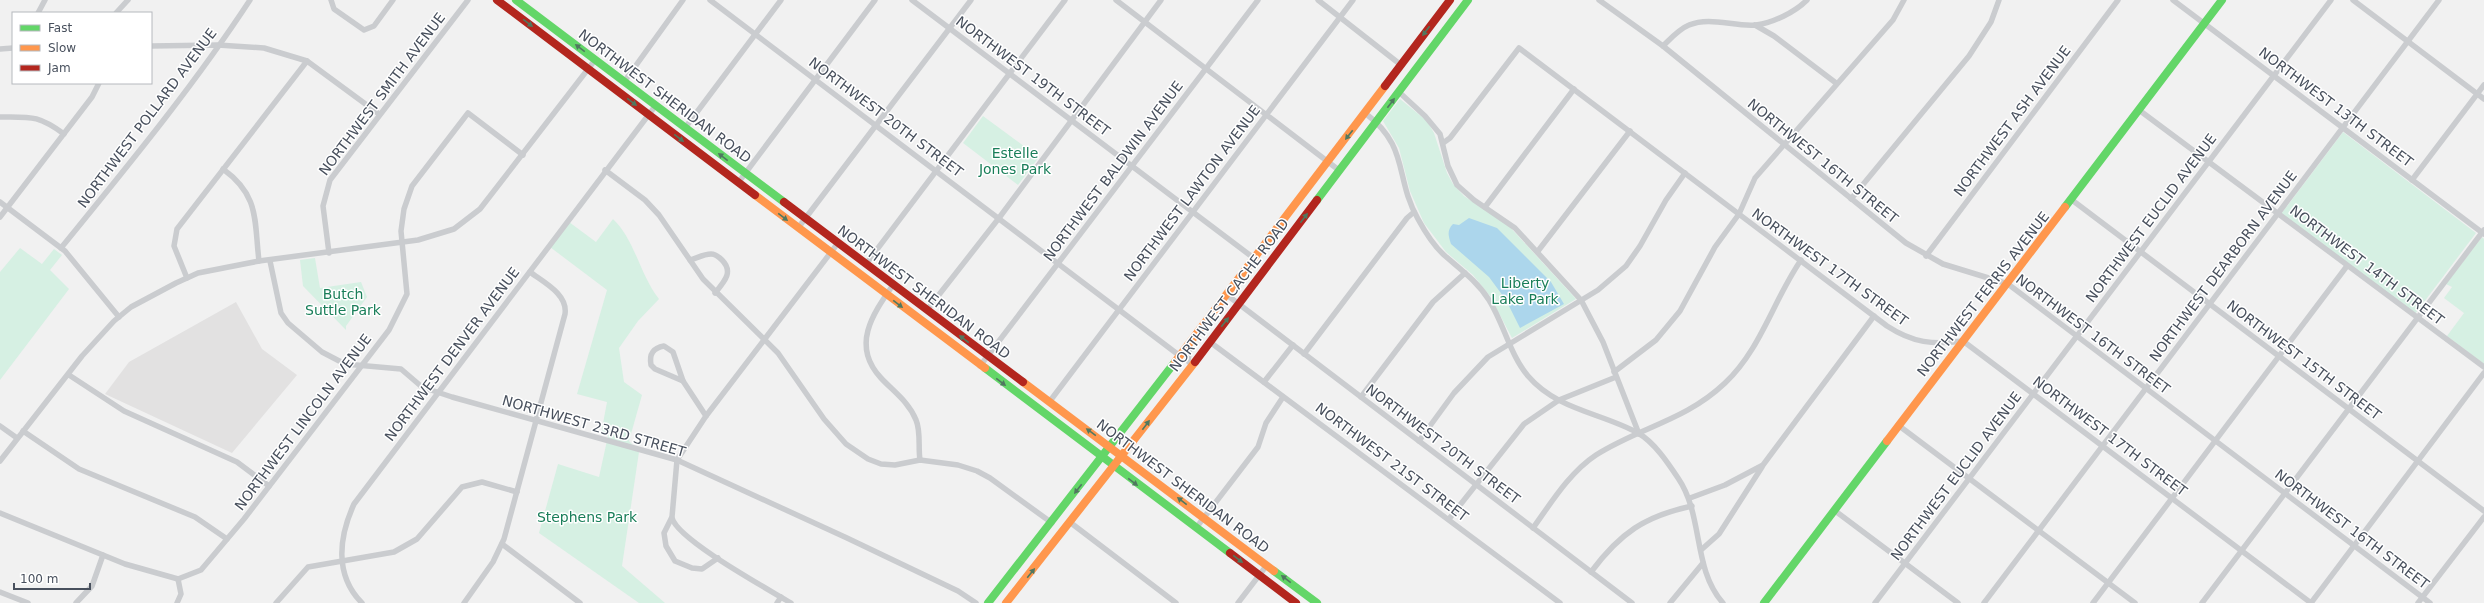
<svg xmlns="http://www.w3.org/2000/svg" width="2484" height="603" font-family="'DejaVu Sans',sans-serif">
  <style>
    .education { fill: #e2e1e1 }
    .green { fill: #d6f0e3 }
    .water { fill: #acd6ec }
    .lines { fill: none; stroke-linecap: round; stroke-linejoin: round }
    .street { stroke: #cacccf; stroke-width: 5.5 }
    .fast { stroke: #63d668; stroke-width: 8 }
    .slow { stroke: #ff974d; stroke-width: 8 }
    .jam { stroke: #b3261e; stroke-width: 8 }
    .oneway { fill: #507860 }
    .labels { text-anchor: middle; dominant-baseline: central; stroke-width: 3; stroke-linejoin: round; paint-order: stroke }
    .street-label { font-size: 14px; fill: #48505d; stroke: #fff }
    .park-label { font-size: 14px; fill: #197e59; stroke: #fff }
  </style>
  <rect width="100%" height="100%" fill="#f1f1f1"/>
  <polygon class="education" points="236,302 262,349 297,375 232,453 105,394 129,362"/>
  <g class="green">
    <polygon points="1400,99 1427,121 1434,133 1447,173 1453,184 1464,196 1509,226 1576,299 1512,338 1490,296 1473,275 1446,252 1424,223 1410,191 1399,148 1383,121"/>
    <polygon points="983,116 1039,157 1018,185 963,143"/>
    <polygon points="2343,132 2476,233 2415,314 2281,214"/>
    <path d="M613,219c22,21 27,56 46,80l-21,22 -19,27 5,34 18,13 -13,46 10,11 -17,114 43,37h-26l-100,-70 19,-69 41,13 9,-41 -7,-2 6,-32 -30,-8 30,-104 -57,-43 19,-25 27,20z"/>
    <polygon points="2482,237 2484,239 2484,364 2447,336 2464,313 2444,298 2452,287 2446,284"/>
    <polygon points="20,248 42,264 54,249 62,255 50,270 69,289 0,380 0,272"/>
    <polygon points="315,258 320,288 361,282 367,297 346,326 346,330 303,286 300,260"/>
  </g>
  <path class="water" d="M1469,218l28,10 54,54 13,22 -44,24 -14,-28 -17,-23 -38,-33c-3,-9 -4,-14 2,-20l6,1z"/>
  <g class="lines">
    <g class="street">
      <polyline points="331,0 334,9 364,30 374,26 393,0"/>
      <polyline points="710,0 1180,356"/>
      <polyline points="912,0 1255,259"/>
      <polyline points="1116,0 1340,171"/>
      <polyline points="1318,0 1401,65"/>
      <polyline points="1599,0 1663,46 1906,243 1943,264 2008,284 2430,603"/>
      <polyline points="2173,0 2484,234"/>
      <polyline points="2353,0 2484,99"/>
      <polyline points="38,13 45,0"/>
      <polyline points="116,13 128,0"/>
      <polyline points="1755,25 1774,36 1836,83"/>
      <polyline points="151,46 218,45 264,48 307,61 379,114"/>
      <path d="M1663,46c8,-8 16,-17 26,-21 21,-9 45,2 67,0 17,-2 39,-13 51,-25"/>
      <polyline points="0,49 13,48"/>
      <polyline points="624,82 683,0"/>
      <polyline points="1399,92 1425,116 1440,134 1448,166 1457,185 1474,200 1515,228 1581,300 1603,342 1639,434"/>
      <polyline points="2139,110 2484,367"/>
      <path d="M1365,113c45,34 29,64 53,106 7,13 15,26 26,36 16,14 33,26 45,45 15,24 21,55 39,76 29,34 74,37 110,57 16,9 30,30 40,45 26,38 14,90 45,125"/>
      <path d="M0,117c31,0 38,-2 64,17"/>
      <polyline points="685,128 781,0"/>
      <path d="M1443,143l7,-5 69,-90 368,278c26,17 46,19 76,15l348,262 173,-230"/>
      <path d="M223,169c37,27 31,51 36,92"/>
      <polyline points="605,170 645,200 659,215 703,279 778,353 824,419 846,444 868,459 881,464 895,465 920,460 958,465 977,471 990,478 1052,523"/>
      <polyline points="2412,180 2484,85"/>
      <polyline points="738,183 875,0"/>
      <polyline points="1851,199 1969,56 1991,22 1999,0"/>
      <polyline points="2072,200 2484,511"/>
      <polyline points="0,202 65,251 119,317"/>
      <polyline points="1485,207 1574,89"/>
      <polyline points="0,217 92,97 99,83"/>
      <polyline points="798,228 971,0"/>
      <path d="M61,248c65,-80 132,-161 189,-248"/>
      <polyline points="1538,251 1630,131"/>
      <polyline points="329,253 323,206 330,180 468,0"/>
      <polyline points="1926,256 2118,0"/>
      <path d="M690,260c7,-2 14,-6 21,-6 5,0 8,3 11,6 12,12 2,22 -7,33"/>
      <polyline points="270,261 281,313 288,323 322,352 345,364 401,369 422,387 452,397 677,460 847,538 958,591 976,603"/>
      <polyline points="866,264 1065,0"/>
      <polyline points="187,278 174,246 177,229 307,61"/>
      <path d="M893,285c-21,30 -42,61 -12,93 12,13 28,24 35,42 5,11 2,28 4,40"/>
      <polyline points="1227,295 1632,603"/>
      <polyline points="927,310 999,218 1161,0"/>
      <polyline points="1210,342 1560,603"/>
      <polyline points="1190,345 1188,361 1192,365"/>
      <path d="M664,346l9,6 10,29 -28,-12 -4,-4c-2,-11 2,-17 13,-19z"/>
      <polyline points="1304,354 1407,218 1414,212"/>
      <polyline points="980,366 1258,0"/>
      <polyline points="1614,372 1656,340 1680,311 1715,247 1739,214 1755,178 1893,20 1904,0"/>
      <polyline points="69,375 124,411 237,462 269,486"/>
      <polyline points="683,381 706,416"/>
      <polyline points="1264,382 1293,345"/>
      <polyline points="1361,397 1433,302 1465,273"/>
      <polyline points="1050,401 1353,0"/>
      <polyline points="1898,425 2135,603"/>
      <polyline points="0,426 17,438"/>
      <polyline points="23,431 79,469 195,517 227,539"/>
      <polyline points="1419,441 1454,393 1488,357 1598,290 1626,266 1640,246 1666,200 1685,173"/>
      <polyline points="0,461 82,356 114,321 131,307 176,283 198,273 259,261 418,240 454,229 480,209 595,60"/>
      <polyline points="1690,498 1725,485 1763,465 1874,316"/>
      <polyline points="1834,510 1958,603"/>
      <polyline points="0,513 125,564 178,579"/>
      <path d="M672,518c6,22 96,71 119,85"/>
      <polyline points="1449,519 1524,424 1559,400 1616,377"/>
      <polyline points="1071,523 1176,603"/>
      <polyline points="1196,528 1258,447 1266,423 1283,397"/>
      <path d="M1533,528c18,-25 37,-56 63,-73 44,-28 89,-34 129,-72 36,-34 48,-82 76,-123"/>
      <polyline points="502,544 580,603"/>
      <polyline points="1701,550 1719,534 1762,467"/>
      <polyline points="718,558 702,569 692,568 675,561 666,546 664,533 672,517 677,460 706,416 838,243"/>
      <path d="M1591,572c29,-39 54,-56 101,-66"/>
      <polyline points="178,579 201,570 244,519 389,330 407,294 401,231 404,209 412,186 468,113 523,155"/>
      <polyline points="0,592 28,603"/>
      <polyline points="76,603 92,586 103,555"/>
      <polyline points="177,603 181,594 178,579"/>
      <polyline points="276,603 308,567 394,552 417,539 462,487 482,482 517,492"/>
      <path d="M362,603c-28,-28 -23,-66 -8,-99l302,-399"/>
      <path d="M464,603l29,-41 11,-23 61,-225c3,-20 -22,-32 -35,-42"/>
      <polyline points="777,603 781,597"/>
      <polyline points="1238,603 1267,565"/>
      <polyline points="1670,603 1703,563"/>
      <polyline points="1875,603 2331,0"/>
      <polyline points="1984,603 2439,0"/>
      <polyline points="2093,603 2347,266"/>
      <polyline points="2202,603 2484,230"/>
      <polyline points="2418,603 2484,517"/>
    </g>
    <g class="fast">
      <polyline points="516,0 784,202"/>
      <polyline points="1317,200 1468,0"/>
      <polyline points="2065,207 2222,0"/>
      <polyline points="985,368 1230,553"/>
      <polyline points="1274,571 1317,603"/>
      <polyline points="988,603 1175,362"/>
      <polyline points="1764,603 1887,441"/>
    </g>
    <g class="slow">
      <polyline points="755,195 985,368"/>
      <polyline points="1175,362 1385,86"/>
      <polyline points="1023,382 1274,571"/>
      <polyline points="1887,441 2065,207"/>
      <polyline points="1006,603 1195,362"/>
    </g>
    <g class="jam">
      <polyline points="497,0 755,195"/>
      <polyline points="1385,86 1450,0"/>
      <polyline points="784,202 1023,382"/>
      <polyline points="1195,362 1317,200"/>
      <polyline points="1230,553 1296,603"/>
    </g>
  </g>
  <defs><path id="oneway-solid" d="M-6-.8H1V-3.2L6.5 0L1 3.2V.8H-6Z"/></defs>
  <g class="oneway">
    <use href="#oneway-solid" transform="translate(528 23) rotate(37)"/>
    <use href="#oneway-solid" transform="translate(1426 31) rotate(127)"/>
    <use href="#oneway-solid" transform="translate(580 48) rotate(-143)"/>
    <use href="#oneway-solid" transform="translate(632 102) rotate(37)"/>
    <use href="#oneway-solid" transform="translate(1391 103) rotate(-53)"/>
    <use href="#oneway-solid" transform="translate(1349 135) rotate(128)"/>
    <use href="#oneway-solid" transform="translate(679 138) rotate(37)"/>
    <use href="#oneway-solid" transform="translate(723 157) rotate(-143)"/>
    <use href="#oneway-solid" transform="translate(783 217) rotate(37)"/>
    <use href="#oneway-solid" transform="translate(1304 218) rotate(-53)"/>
    <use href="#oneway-solid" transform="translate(898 304) rotate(37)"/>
    <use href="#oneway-solid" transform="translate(1225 322) rotate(-52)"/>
    <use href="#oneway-solid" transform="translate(964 339) rotate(-143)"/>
    <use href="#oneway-solid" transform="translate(1001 382) rotate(37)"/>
    <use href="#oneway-solid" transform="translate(1146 425) rotate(-53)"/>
    <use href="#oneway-solid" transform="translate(1091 432) rotate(-144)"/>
    <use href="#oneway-solid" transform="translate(1133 482) rotate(37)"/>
    <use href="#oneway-solid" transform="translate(1078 489) rotate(128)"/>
    <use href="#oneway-solid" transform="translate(1182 501) rotate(-142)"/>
    <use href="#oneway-solid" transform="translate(1238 559) rotate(37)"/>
    <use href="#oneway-solid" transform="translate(1031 573) rotate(-51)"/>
    <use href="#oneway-solid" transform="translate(1286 579) rotate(-143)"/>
  </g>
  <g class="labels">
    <g class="street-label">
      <text transform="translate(1033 76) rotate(37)">NORTHWEST 19TH STREET</text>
      <text transform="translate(382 94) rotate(-53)">NORTHWEST SMITH AVENUE</text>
      <text transform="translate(665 96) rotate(37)">NORTHWEST SHERIDAN ROAD</text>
      <text transform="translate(2336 107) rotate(37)">NORTHWEST 13TH STREET</text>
      <text transform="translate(886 117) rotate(37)">NORTHWEST 20TH STREET</text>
      <text transform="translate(147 118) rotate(-53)">NORTHWEST POLLARD AVENUE</text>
      <text transform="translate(2012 121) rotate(-53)">NORTHWEST ASH AVENUE</text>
      <text transform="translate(1823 161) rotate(39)">NORTHWEST 16TH STREET</text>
      <text transform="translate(1113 171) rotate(-53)">NORTHWEST BALDWIN AVENUE</text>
      <text transform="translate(1192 193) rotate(-53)">NORTHWEST LAWTON AVENUE</text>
      <text transform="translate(2151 218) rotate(-53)">NORTHWEST EUCLID AVENUE</text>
      <text transform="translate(2367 265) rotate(37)">NORTHWEST 14TH STREET</text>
      <text transform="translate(2223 266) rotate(-53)">NORTHWEST DEARBORN AVENUE</text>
      <text transform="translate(1830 267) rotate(36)">NORTHWEST 17TH STREET</text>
      <text transform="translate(924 292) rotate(37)">NORTHWEST SHERIDAN ROAD</text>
      <text transform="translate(1983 294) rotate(-52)">NORTHWEST FERRIS AVENUE</text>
      <text transform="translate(1229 295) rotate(-53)">NORTHWEST CACHE ROAD</text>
      <text transform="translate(2093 334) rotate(37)">NORTHWEST 16TH STREET</text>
      <text transform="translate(452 354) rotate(-53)">NORTHWEST DENVER AVENUE</text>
      <text transform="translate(2304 360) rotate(37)">NORTHWEST 15TH STREET</text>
      <text transform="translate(303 422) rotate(-53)">NORTHWEST LINCOLN AVENUE</text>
      <text transform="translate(594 426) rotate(16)">NORTHWEST 23RD STREET</text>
      <text transform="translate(2110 436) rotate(37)">NORTHWEST 17TH STREET</text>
      <text transform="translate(1443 444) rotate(37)">NORTHWEST 20TH STREET</text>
      <text transform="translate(1392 462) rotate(37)">NORTHWEST 21ST STREET</text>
      <text transform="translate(1956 476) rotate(-53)">NORTHWEST EUCLID AVENUE</text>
      <text transform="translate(1183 486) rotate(37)">NORTHWEST SHERIDAN ROAD</text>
      <text transform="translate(2352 529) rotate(37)">NORTHWEST 16TH STREET</text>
    </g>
    <g class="park-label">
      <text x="1015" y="153">Estelle<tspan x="1015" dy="16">Jones Park</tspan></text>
      <text x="1525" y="283">Liberty<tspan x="1525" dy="16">Lake Park</tspan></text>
      <text x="343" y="294">Butch<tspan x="343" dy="16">Suttle Park</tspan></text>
      <text x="587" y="517">Stephens Park</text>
    </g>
  </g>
  <rect x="12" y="12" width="140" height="72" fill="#ffffff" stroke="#b6b9be"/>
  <rect x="20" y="25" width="20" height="6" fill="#63d668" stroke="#b6b9be"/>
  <text x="48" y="32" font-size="12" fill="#48505d">Fast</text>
  <rect x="20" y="45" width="20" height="6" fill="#ff974d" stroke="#b6b9be"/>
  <text x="48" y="52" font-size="12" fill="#48505d">Slow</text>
  <rect x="20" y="65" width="20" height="6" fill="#b3261e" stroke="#b6b9be"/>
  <text x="48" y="72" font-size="12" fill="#48505d">Jam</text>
  <path d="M14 583v6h76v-6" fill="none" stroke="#48505d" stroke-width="2"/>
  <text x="20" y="583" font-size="12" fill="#48505d" stroke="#ffffff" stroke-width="3" paint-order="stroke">100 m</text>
</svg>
